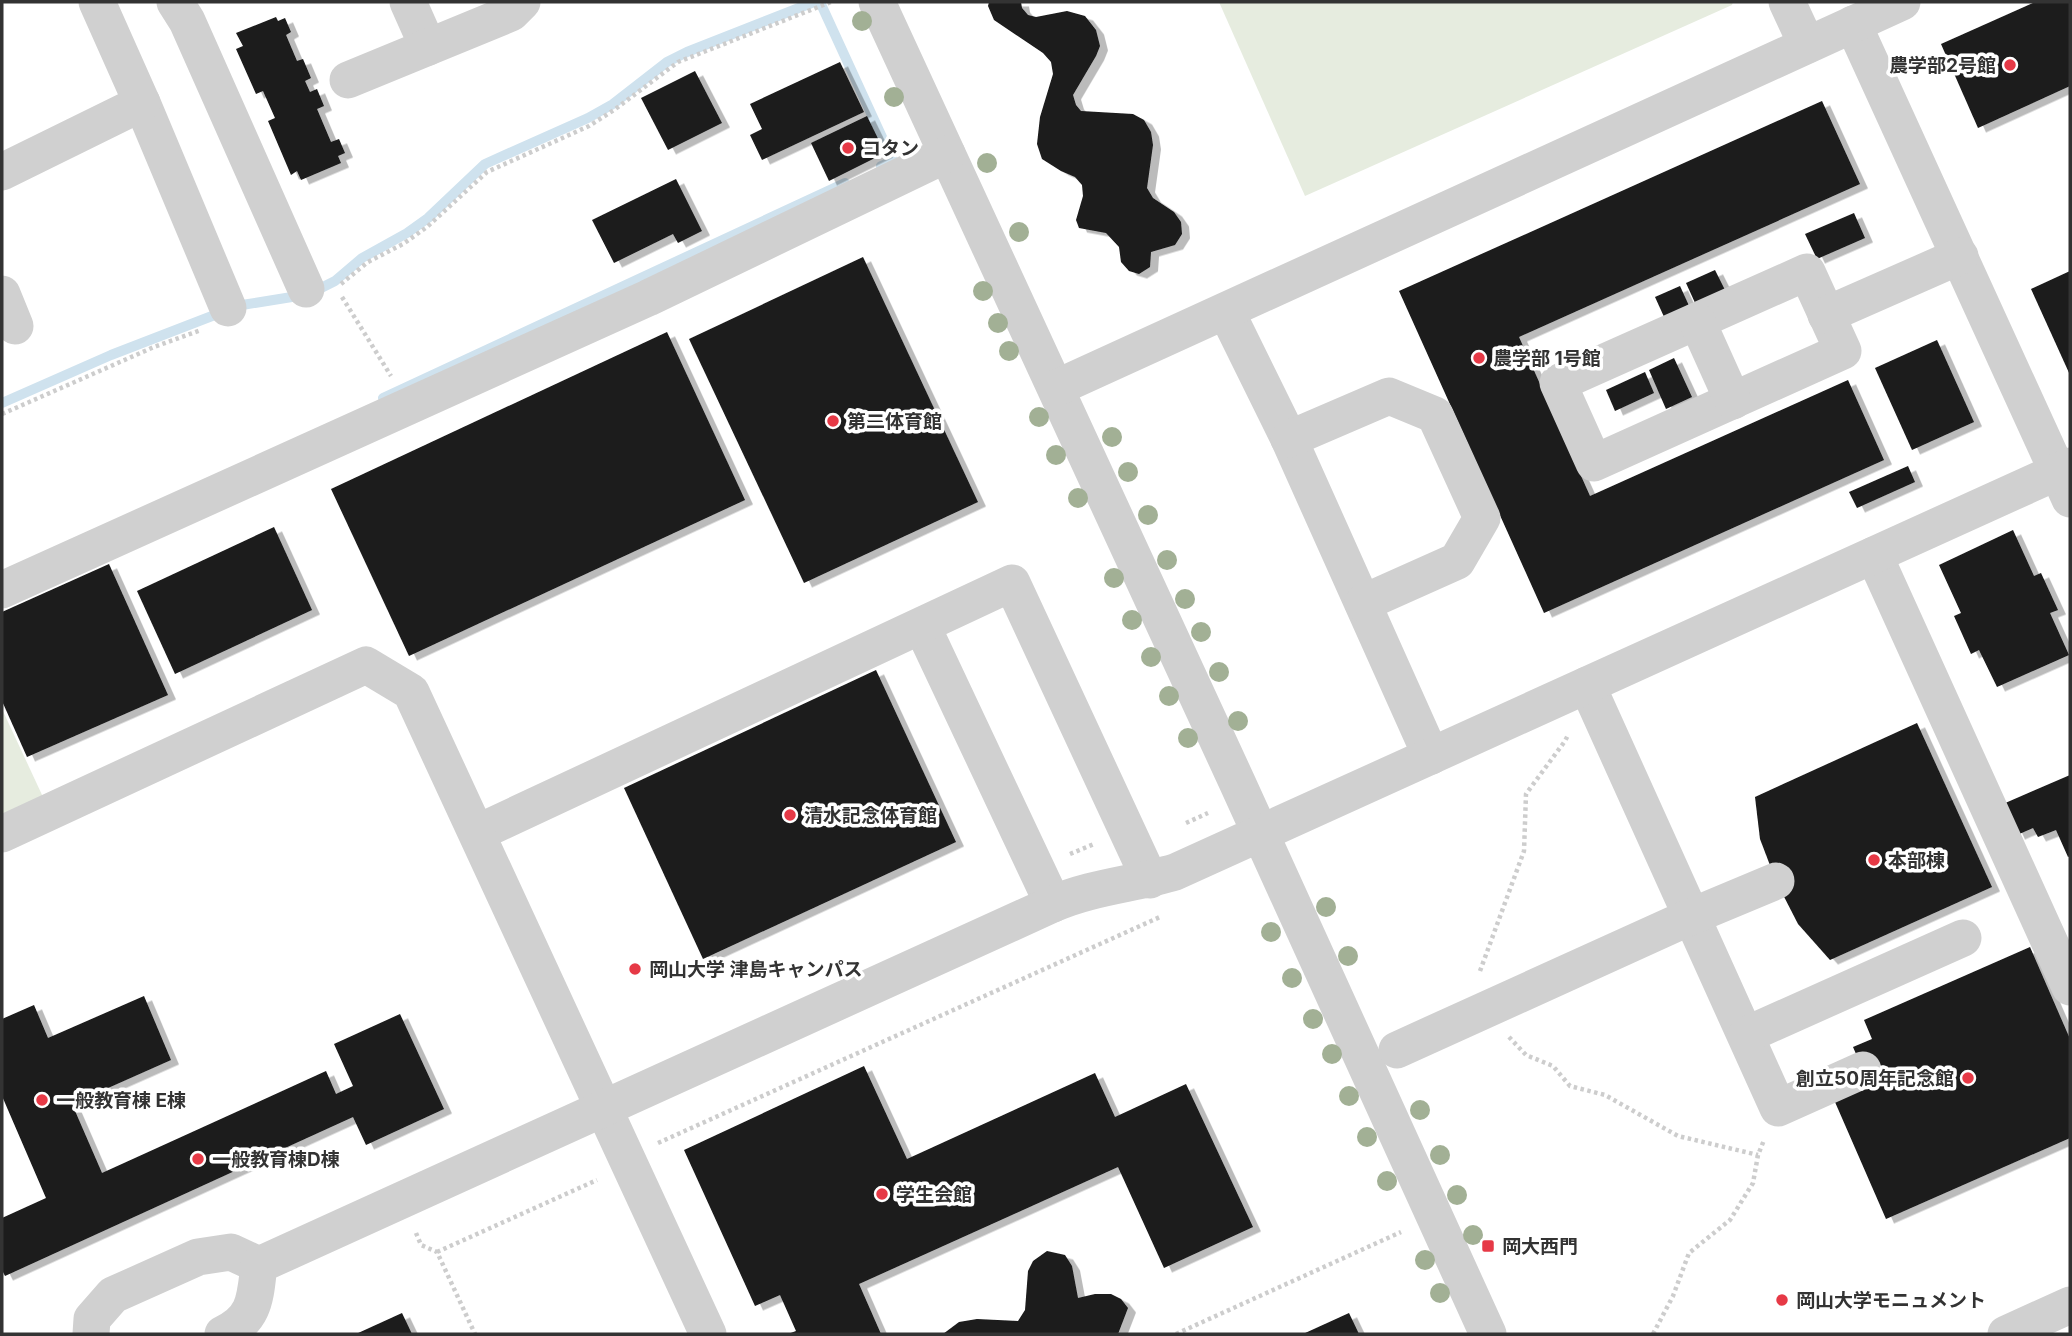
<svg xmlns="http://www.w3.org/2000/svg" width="2072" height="1336" font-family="Inter,'Noto Sans JP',sans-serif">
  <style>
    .green { fill: #e6ecdf }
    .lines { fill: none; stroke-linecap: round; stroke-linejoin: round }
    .stream { stroke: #cfe2ee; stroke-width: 10 }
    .building { fill: #1a1a1a; filter: url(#shadow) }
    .path { stroke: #cdcdcd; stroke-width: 4.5; stroke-dasharray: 3.5 3.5; stroke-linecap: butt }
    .minor { stroke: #d0d0d0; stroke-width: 37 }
    .tree { fill: #a2b095 }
    .poi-dot { fill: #e63946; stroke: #fff; stroke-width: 2.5 }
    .labels { text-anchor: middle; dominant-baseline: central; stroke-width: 7; stroke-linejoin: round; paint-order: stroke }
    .poi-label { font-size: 19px; font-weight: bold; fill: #333; stroke: #fff; text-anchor: start }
  </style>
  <defs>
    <filter id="shadow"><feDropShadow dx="8" dy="4.5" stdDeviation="0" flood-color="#0004"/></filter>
  </defs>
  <rect width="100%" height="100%" fill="#fff"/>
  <g class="green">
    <polygon points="1219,2 1733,2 1732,5 1305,196"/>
    <polygon points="2,709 43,797 2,816"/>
  </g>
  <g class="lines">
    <g class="stream">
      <polyline points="820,2 893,161 881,166"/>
      <polyline points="383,398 845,183"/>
      <polyline points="2,403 111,355 212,316 242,305 298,296 317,290 335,281 362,258 407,233 428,218 485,164 588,118 613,104 667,62 687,52 814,2"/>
    </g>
  </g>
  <g class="building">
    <polygon points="989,2 1021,2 1022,8 1028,15 1036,17 1067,11 1085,16 1096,30 1100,46 1096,56 1073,95 1076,105 1081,111 1133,114 1144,120 1151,132 1153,145 1147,188 1153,198 1174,212 1181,222 1182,234 1175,245 1151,252 1150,267 1139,274 1129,271 1121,262 1119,247 1106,233 1079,228 1076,220 1083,196 1082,185 1075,177 1061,171 1042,159 1037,144 1040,117 1053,74 1051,62 1043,53 994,20 988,6"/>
    <polygon points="2035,2 2070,2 2070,86 1978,128 1941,44"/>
    <polygon points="276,17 278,21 285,18 291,32 286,35 297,61 303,59 311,78 305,81 310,92 317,89 324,106 317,109 331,142 339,139 345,153 338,156 341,163 301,180 297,171 291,175 268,121 275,118 263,91 256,94 236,49 243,46 236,33"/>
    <polygon points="840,62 864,112 762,160 750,135 762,129 750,104"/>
    <polygon points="695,71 722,123 668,150 641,98"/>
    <polygon points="1822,101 1860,184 1519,337 1590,496 1848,380 1884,460 1544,613 1399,291"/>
    <polygon points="867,116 885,153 829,181 811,143"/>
    <polygon points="676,179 702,231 678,243 673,234 614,263 592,220"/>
    <polygon points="1854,213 1865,238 1817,259 1805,234"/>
    <polygon points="863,257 978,502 804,583 689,339"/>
    <polygon points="1715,270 1726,292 1696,305 1686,283"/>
    <polygon points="2070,271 2070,375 2031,289"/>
    <polygon points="1680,286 1690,308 1665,319 1655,297"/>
    <polygon points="667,332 745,500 409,656 331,489"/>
    <polygon points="1937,340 1974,422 1912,450 1875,368"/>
    <polygon points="1674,358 1692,397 1666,409 1649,370"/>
    <polygon points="1645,372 1654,393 1615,411 1606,390"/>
    <polygon points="1908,466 1915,482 1857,508 1849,492"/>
    <polygon points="274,527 312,610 175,674 137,591"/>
    <polygon points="2013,530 2034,576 2041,573 2058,610 2050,613 2069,655 1997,687 1979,650 1971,654 1954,616 1961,613 1939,565"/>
    <polygon points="109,564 168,695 27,757 2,701 2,612"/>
    <polygon points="876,670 956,842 703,959 624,788"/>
    <polygon points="1917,723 1992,887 1830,960 1798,924 1776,881 1760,839 1755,797"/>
    <polygon points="2070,775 2070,856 2068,857 2056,830 2038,837 2033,828 2017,835 2003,804"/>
    <polygon points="2030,947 2070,1039 2070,1138 1886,1219 1835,1102 1870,1086 1853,1047 1872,1039 1864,1020"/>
    <polygon points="144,996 171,1060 72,1104 102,1173 326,1071 336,1094 353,1086 334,1044 400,1014 444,1109 366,1145 353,1117 5,1276 2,1270 2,1218 46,1198 2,1096 2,1019 34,1005 48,1038"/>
    <polygon points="864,1066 907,1159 1095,1073 1115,1117 1186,1084 1253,1227 1164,1268 1118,1167 859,1284 881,1334 788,1334 796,1331 780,1295 755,1306 684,1150"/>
    <polygon points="1047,1251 1065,1255 1072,1266 1078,1298 1095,1294 1111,1294 1121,1299 1128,1308 1118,1334 943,1334 959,1322 977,1319 1018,1321 1025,1310 1028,1271 1033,1261"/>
    <polygon points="402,1313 412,1334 356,1334"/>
    <polygon points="1349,1313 1359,1334 1303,1334"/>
  </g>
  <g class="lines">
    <g class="path">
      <polyline points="341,284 368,262 403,244 427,227 487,172 589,126 614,110 678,62 831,2"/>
      <polyline points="342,297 391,376"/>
      <polyline points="2,414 154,347 201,330"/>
      <polyline points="1186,823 1208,813"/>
      <polyline points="1070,854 1094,844"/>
      <polyline points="1480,971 1524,851 1526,794 1565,741 1568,735"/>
      <polyline points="1509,1037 1526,1055 1553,1066 1570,1086 1605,1095 1678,1136 1758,1155"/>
      <polyline points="658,1143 1160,917"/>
      <polyline points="416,1233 421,1245 437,1252 475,1334"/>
      <polyline points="437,1252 597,1180"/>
      <polyline points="1176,1334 1401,1232"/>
      <polyline points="1653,1334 1673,1296 1689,1253 1730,1220 1753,1183 1758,1155 1764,1140"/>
    </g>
    <g class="minor">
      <polyline points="175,2 187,21 306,289"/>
      <polyline points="408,2 428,47"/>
      <polyline points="877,2 1237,782 1488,1334"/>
      <polyline points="1787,2 1807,45"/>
      <polyline points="1853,24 2070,499"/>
      <polyline points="348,80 511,13 522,2"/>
      <polyline points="142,103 228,308"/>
      <polyline points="2,172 142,103 97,2"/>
      <polygon points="1807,272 1843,351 1594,463 1558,383"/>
      <polyline points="2,294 15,326"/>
      <polyline points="1226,311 1289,439 1431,756"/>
      <polyline points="1826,315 1960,256"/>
      <polyline points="1697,321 1733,401"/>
      <polyline points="1056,388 1902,2"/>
      <polyline points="1289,439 1389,396 1435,415 1482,518 1457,561 1363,603"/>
      <polyline points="1874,555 2070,987"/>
      <polyline points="2,590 648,298 947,154"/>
      <polyline points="922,626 1053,904"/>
      <polyline points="1587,685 1778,1108 1863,1070"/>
      <polyline points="477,833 1012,583 1150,880"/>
      <polyline points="2,834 366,665 411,692 708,1334"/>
      <polyline points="1746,1035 1963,938"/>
      <polyline points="1397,1050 1690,917 1776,881"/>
      <polyline points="91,1334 92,1319 113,1295 198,1257 231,1252 259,1265"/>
      <path d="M223,1334c33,-15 32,-37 36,-69l794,-361c38,-17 82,-20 122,-32l895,-406"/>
      <polyline points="2006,1334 2070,1305"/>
    </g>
  </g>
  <g class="tree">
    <circle cx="862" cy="21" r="10"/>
    <circle cx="894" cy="97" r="10"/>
    <circle cx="987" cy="163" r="10"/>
    <circle cx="1019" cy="232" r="10"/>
    <circle cx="983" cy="291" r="10"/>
    <circle cx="998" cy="323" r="10"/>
    <circle cx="1009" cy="351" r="10"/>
    <circle cx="1039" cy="417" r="10"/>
    <circle cx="1112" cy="437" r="10"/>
    <circle cx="1056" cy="455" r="10"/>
    <circle cx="1128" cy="472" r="10"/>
    <circle cx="1078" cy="498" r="10"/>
    <circle cx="1148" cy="515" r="10"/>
    <circle cx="1167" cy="560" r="10"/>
    <circle cx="1114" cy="578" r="10"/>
    <circle cx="1185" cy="599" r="10"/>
    <circle cx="1132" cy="620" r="10"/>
    <circle cx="1201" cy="632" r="10"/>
    <circle cx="1151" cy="657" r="10"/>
    <circle cx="1219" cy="672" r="10"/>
    <circle cx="1169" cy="696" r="10"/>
    <circle cx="1238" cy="721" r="10"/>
    <circle cx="1188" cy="738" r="10"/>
    <circle cx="1326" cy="907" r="10"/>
    <circle cx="1271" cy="932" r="10"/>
    <circle cx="1348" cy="956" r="10"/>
    <circle cx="1292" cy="978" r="10"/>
    <circle cx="1313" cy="1019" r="10"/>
    <circle cx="1332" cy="1054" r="10"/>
    <circle cx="1349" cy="1096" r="10"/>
    <circle cx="1420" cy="1110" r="10"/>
    <circle cx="1367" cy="1137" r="10"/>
    <circle cx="1440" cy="1155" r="10"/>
    <circle cx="1387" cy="1181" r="10"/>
    <circle cx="1457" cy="1195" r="10"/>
    <circle cx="1473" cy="1235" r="10"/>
    <circle cx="1425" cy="1260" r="10"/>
    <circle cx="1440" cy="1293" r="10"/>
  </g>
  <g class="poi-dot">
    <circle cx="2010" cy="65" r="7"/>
    <circle cx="848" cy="148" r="7"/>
    <circle cx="1479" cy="358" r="7"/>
    <circle cx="833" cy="421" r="7"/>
    <circle cx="790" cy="815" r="7"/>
    <circle cx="1874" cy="860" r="7"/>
    <circle cx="635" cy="969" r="7"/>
    <circle cx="1968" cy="1078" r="7"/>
    <circle cx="42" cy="1100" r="7"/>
    <circle cx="198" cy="1159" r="7"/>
    <circle cx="882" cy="1194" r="7"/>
    <rect x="1481" y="1239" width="14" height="14" rx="3.5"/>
    <circle cx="1782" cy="1300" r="7"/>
  </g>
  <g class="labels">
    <g class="poi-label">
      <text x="1996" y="65" text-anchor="end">農学部2号館</text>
      <text x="862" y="148">コタン</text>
      <text x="1493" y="358">農学部 1号館</text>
      <text x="847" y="421">第二体育館</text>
      <text x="804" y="815">清水記念体育館</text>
      <text x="1888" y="860">本部棟</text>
      <text x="649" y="969">岡山大学 津島キャンパス</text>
      <text x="1954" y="1078" text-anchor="end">創立50周年記念館</text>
      <text x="56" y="1100">一般教育棟 E棟</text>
      <text x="212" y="1159">一般教育棟D棟</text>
      <text x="896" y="1194">学生会館</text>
      <text x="1502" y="1246">岡大西門</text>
      <text x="1796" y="1300">岡山大学モニュメント</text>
    </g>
  </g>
  <rect width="2072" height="1336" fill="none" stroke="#333333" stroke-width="7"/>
</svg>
